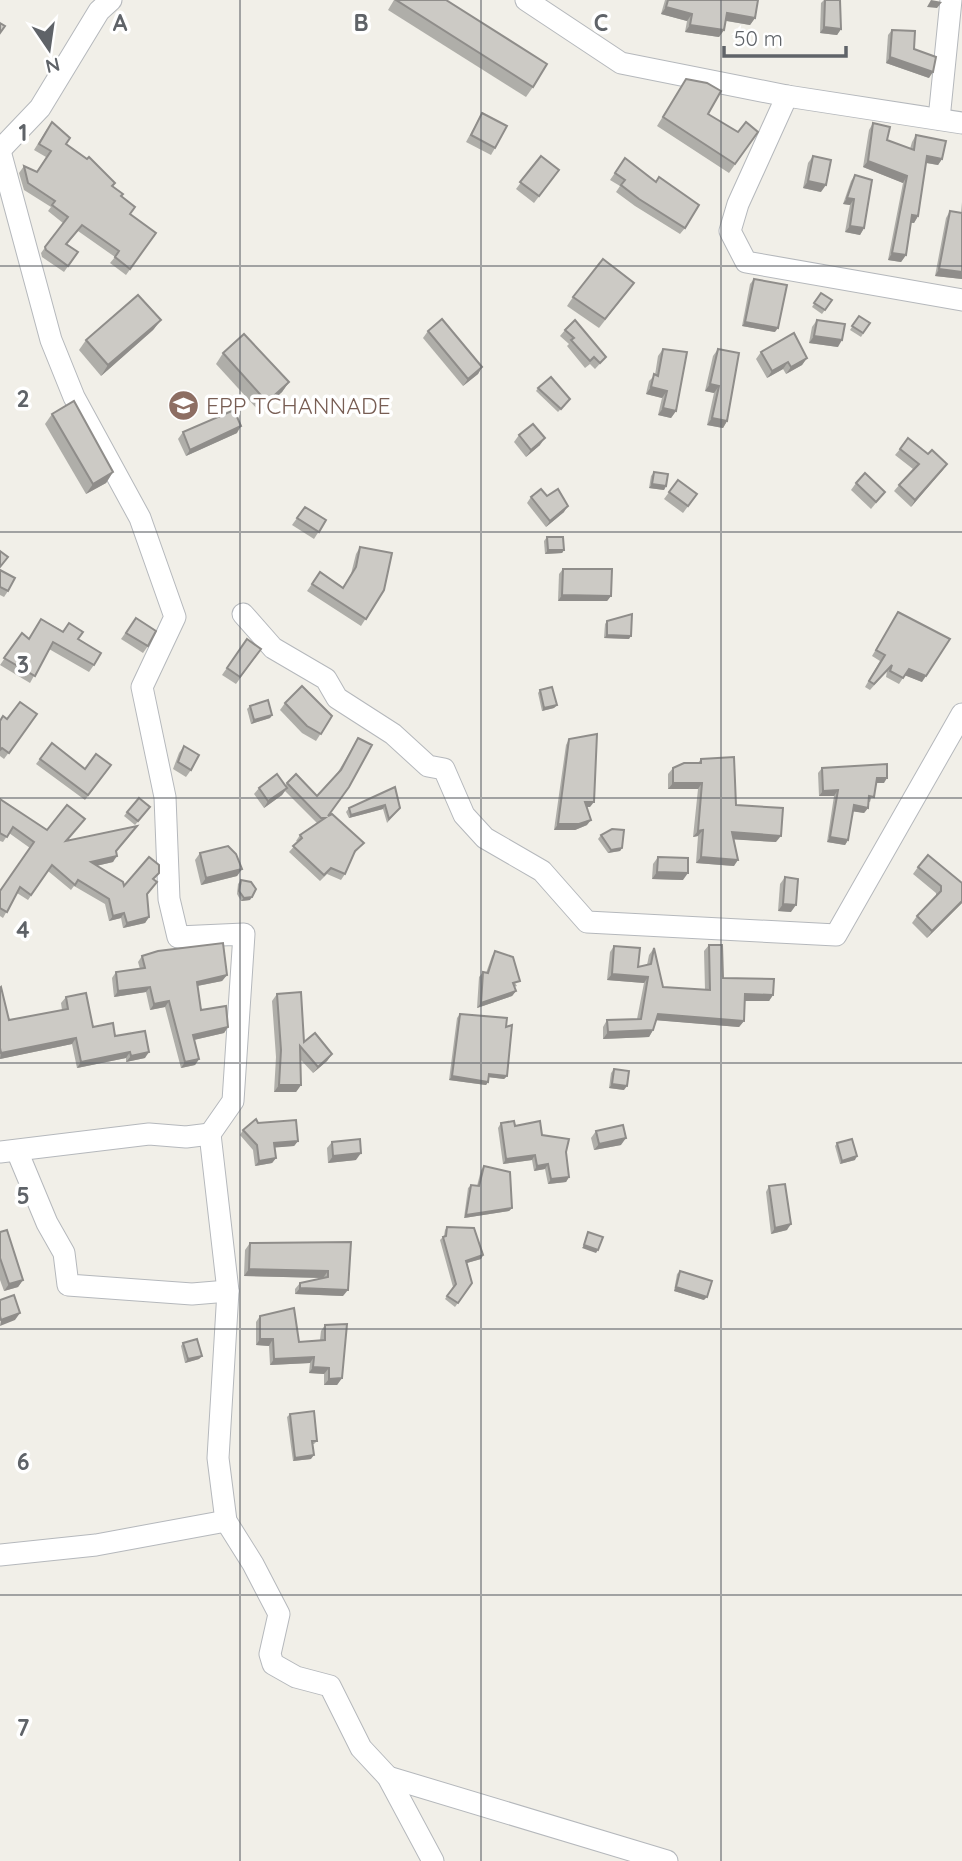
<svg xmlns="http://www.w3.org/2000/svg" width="962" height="1861" font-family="Quicksand,sans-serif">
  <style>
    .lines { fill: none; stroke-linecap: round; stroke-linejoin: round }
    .minor-casing { stroke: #b5b8bc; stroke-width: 23 }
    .minor { stroke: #fff; stroke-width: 21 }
    .wall { fill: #afaea9 }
    .shaded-wall { fill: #8f8d8a }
    .building { fill: #cccac5; stroke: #8f8d8a; stroke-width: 2 }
    .grid { fill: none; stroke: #5f6368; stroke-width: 2; stroke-opacity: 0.55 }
    .labels { text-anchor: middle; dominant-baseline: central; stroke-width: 7; stroke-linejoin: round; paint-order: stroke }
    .education-label { font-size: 23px; fill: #785e54; stroke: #fff; text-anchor: start }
    .grid-label { font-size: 23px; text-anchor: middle; font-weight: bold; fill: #5f6368; stroke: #fff; stroke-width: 7; stroke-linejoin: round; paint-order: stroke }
  </style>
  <rect width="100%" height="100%" fill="#f1efe8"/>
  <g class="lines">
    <defs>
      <g id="minor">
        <polyline points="526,0 621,63 787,96 962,123"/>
        <polyline points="787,96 738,204 730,231 746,262 962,300"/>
        <polyline points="939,119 951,0"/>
        <polyline points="0,150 40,108 99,11 111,0"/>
        <polyline points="0,151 51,340 74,397 140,518 175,617 142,687 165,797 169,899 178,937 244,934 233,1101 210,1134 228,1291 218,1458 226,1521 253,1564 279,1614 270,1654 273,1664 296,1677 330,1686 361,1748 388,1777 433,1861"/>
        <polyline points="243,614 273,648 326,679 337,698 393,734 428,766 444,769 464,815 485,838 542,871 587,922 836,935 962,714"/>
        <polyline points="17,1151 47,1223 64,1253 68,1285 192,1294 228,1291"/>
        <polyline points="0,1152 149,1134 186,1137 210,1134"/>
        <polyline points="0,1555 96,1545 226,1521"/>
        <polyline points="388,1777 667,1861"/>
      </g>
    </defs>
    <use href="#minor" class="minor-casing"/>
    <use href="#minor" class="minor"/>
  </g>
  <g class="wall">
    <polygon points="394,0 446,0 533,87 526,97 388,10"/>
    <polygon points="665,0 758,0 755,18 750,25 726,21 724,30 719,37 685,32 687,21 661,14"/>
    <polygon points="824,0 840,0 841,29 837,35 820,33 821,3"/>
    <polygon points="892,30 914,49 929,78 886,63 888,35"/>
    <polygon points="686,79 708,114 738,132 758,132 729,173 657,126"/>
    <polygon points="482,113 495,148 491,155 466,142"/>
    <polygon points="873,123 887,140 910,149 912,142 916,135 942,159 938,165 926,163 918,216 914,223 911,223 906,255 901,262 888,260 903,183 863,167 869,130"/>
    <polygon points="47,129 70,138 66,144 115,183 113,186 121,196 130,214 156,233 126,275 110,263 115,257 78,231 67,244 78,252 64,272 42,257 41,253 63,223 48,211 51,207 24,190 19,173 24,166 37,172 46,157 34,150"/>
    <polygon points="541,156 559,170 534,203 516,189"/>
    <polygon points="813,156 821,192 803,188 808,163"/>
    <polygon points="625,158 656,182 685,228 680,234 635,206 616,192 620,186 610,180"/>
    <polygon points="855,175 864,228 860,235 845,232 850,205 843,204 851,181"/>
    <polygon points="962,202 962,279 935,276 946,218 950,211 961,213"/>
    <polygon points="754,279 775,332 742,326 750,284"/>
    <polygon points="627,292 599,328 567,306 573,297"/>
    <polygon points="821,293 832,300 822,314 812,307"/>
    <polygon points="859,316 870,323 861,337 850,330"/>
    <polygon points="161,320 153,330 101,376 79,350 86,340"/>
    <polygon points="817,320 838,347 809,343 812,327"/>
    <polygon points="565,330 606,357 595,369 590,364 585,368 567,346 569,344 560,336"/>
    <polygon points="428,331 482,367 478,374 463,386 423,338"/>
    <polygon points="663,349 676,411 671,418 658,415 662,398 646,394 649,381 655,375 658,356"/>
    <polygon points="718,349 727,421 723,428 707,425 714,393 705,391 713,356"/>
    <polygon points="761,352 807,358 802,365 786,374 783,369 767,378 756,359"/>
    <polygon points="223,353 289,382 282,392 260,412 216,364"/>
    <polygon points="538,388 570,399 558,412 536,391"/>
    <polygon points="52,414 113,472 106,483 86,494 45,424"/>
    <polygon points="183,432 237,433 186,456 178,439"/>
    <polygon points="519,435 540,445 526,457 514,442"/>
    <polygon points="900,449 928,454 947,464 911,507 894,491 913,469 895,455"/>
    <polygon points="654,472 666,486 664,490 649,488 651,476"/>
    <polygon points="678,480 697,494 683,513 664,499"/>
    <polygon points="856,483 885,492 871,509 851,490"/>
    <polygon points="547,496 564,512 546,527 527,503 531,497"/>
    <polygon points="305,507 326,520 314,539 292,525"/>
    <polygon points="547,537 564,550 562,553 545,554 544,541"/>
    <polygon points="360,547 384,590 361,626 307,591 320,572 343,587 351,574 356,554"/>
    <polygon points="563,569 611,596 607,601 558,601 559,574"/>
    <polygon points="0,570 8,591 4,597 0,595"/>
    <polygon points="898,612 922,682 905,675 899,684 886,677 887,671 870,690 865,687 880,661 872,656"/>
    <polygon points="136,618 148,646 143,653 121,639"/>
    <polygon points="41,619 78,639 94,665 89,672 49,649 30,683 0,665 22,633 29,638"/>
    <polygon points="607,621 629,639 604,638 605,624"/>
    <polygon points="247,639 261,649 236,684 222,675"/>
    <polygon points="540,690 557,705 554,708 542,711 538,693"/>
    <polygon points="285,703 332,716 316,741 302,733 280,710"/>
    <polygon points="250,706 272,715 270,718 251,724 247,709"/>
    <polygon points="37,714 4,759 0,756 0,721"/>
    <polygon points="358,738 328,816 364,843 353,855 345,874 341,880 327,874 320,881 289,852 298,842 296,841 300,835 317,823 285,791 282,795 264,808 254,794 259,788 285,786 287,783 317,796 338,772"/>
    <polygon points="569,739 590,807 587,807 587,825 575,830 554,830 566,745"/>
    <polygon points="52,743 85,769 111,765 85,800 36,764"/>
    <polygon points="184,746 191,770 186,777 173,769 179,753"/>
    <polygon points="701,759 736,805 776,842 734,839 734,866 696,863 698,836 693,837 698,789 668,789 668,774 673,768 698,763"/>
    <polygon points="822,768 884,783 876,783 870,802 868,802 868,808 864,813 853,811 848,840 845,845 827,842 834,796 819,796 818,773"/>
    <polygon points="395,787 400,808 387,823 383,809 349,818 346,812 349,808"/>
    <polygon points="0,799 47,830 85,819 67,840 133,832 116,852 113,862 96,866 124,886 154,880 157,882 147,895 149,917 145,923 123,928 121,918 109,921 105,904 74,886 71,890 48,871 28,900 17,893 3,918 0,916 0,891 30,848 9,833 3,842 0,841"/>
    <polygon points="147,811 135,825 124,816 127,812"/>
    <polygon points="601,835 622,848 620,851 608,853 598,839"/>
    <polygon points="200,853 242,869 237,876 201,885 195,860"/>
    <polygon points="658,857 683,880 652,879 653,864"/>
    <polygon points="918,867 962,883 962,903 927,938 912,923 917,916 936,896 936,893 913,874"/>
    <polygon points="785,877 791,912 778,911 780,884"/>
    <polygon points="241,880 250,900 241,901 237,894 238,884"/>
    <polygon points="709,945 723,978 773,995 769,1001 745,1001 744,1021 739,1027 656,1020 653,1030 649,1037 603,1039 603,1027 607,1020 637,1019 644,983 607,980 610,952 614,946 638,967 647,965 649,955 654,948 663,987 705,990 704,951"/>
    <polygon points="495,951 517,986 514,987 516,991 512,996 477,1008 479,977 483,972 486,973 492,956"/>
    <polygon points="142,956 227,975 222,981 197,986 201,1010 228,1027 224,1033 194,1040 199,1059 195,1065 181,1068 165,1007 150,1010 146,992 114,997 112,978 116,972 140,969 138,962"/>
    <polygon points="0,988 9,1020 62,1010 61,1003 66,997 93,1027 115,1036 145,1058 126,1062 126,1058 77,1068 72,1044 0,1059"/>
    <polygon points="277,994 304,1042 332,1054 327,1061 313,1073 300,1059 301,1085 296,1092 274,1092 276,1057 272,1001"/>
    <polygon points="460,1014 506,1027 507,1076 504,1079 489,1077 488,1082 486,1085 449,1080 457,1018"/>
    <polygon points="614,1069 624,1090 609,1088 611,1073"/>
    <polygon points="258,1123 298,1141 294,1146 274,1147 276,1158 272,1163 255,1166 253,1150 240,1135 243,1130"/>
    <polygon points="501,1123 515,1126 542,1135 566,1152 569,1177 566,1182 548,1184 545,1169 534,1171 532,1160 503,1164 498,1128"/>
    <polygon points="596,1131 621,1145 594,1150 591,1138"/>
    <polygon points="332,1142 356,1160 328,1163 327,1148"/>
    <polygon points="837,1143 855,1160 840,1164 835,1146"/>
    <polygon points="484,1166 512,1208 509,1211 464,1218 468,1188 471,1185 477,1186 481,1170"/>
    <polygon points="769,1186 787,1230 771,1234 766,1192"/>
    <polygon points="447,1227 483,1255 481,1259 467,1263 472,1283 455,1307 445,1299 453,1287 440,1240 444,1236 445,1230"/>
    <polygon points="0,1232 23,1280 18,1287 4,1291 0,1280"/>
    <polygon points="351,1242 343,1296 295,1294 295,1289 300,1283 323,1278 244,1276 245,1250 250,1243"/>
    <polygon points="680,1271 704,1300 674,1291 677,1274"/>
    <polygon points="260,1316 299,1342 320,1340 321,1331 325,1325 342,1378 337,1385 324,1385 324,1374 309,1373 310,1363 270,1365 269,1346 256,1345 256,1322"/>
    <polygon points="183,1343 202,1356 199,1359 185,1363 181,1346"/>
    <polygon points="290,1414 317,1441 314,1444 312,1444 311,1459 293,1461 287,1417"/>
  </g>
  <g class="shaded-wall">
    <polygon points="931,0 942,2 937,8 927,7"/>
    <polygon points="666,7 692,14 687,21 661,14"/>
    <polygon points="727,13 755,18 750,25 722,20"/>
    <polygon points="690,25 724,30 719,37 685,32"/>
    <polygon points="824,27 841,29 837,35 820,33"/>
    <polygon points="890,57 933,72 929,78 886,63"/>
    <polygon points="927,156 942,159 938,165 922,162"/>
    <polygon points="868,161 907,176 903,183 863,167"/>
    <polygon points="808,181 826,185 821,192 803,188"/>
    <polygon points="847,198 854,199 850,205 843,204"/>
    <polygon points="912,215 918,216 914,223 907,222"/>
    <polygon points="850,226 864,228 860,235 845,232"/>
    <polygon points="892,253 906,255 901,262 888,260"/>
    <polygon points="939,269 962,272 962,279 935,276"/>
    <polygon points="161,320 153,330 101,376 108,365"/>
    <polygon points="745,322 778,328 775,332 742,326"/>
    <polygon points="814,336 842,340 838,347 809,343"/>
    <polygon points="807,358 802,365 786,374 791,367"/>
    <polygon points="788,362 783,369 767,378 772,371"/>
    <polygon points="482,367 478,374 463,386 468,379"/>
    <polygon points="289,382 282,392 260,412 267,402"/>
    <polygon points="710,384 719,386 714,393 705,391"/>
    <polygon points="651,387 667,391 662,398 646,394"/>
    <polygon points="663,408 676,411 671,418 658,415"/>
    <polygon points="712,418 727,421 723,428 707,425"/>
    <polygon points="241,426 237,433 186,456 190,450"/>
    <polygon points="545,438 540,445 526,457 531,450"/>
    <polygon points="947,464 942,471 911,507 915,500"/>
    <polygon points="113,472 106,483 86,494 93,484"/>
    <polygon points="652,484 666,486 664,490 649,488"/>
    <polygon points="568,506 564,512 546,527 550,521"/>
    <polygon points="548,550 564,550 562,553 545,554"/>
    <polygon points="562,595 611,596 607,601 558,601"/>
    <polygon points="607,635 631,636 629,639 604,638"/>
    <polygon points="909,669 926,676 922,682 904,675"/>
    <polygon points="557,705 554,708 542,711 544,708"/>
    <polygon points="272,715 270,718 251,724 254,720"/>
    <polygon points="877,778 887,778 884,783 873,783"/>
    <polygon points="673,783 702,783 698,789 668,789"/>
    <polygon points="287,788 282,795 264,808 268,801"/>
    <polygon points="838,790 834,796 819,796 823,791"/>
    <polygon points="585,802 594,802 590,807 581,807"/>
    <polygon points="385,805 383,809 349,818 351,815"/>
    <polygon points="854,805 868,808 864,813 850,811"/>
    <polygon points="591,820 587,825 575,830 554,830 558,824"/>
    <polygon points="703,830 698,836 693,837 698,831"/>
    <polygon points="732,832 781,836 776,842 727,839"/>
    <polygon points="830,837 848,840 845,845 827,842"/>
    <polygon points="622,848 620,851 608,853 611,850"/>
    <polygon points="117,856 113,862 87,868 91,862"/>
    <polygon points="701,857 738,860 734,866 696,863"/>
    <polygon points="242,869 237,876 201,885 206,878"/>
    <polygon points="657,872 688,873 683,880 652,879"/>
    <polygon points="252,897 250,900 241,901 244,898"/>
    <polygon points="962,901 962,903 927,938 932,931"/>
    <polygon points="783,904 796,905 791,912 778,911"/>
    <polygon points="124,913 121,918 109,921 113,916"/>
    <polygon points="149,917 145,923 123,928 127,923"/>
    <polygon points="612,974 648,977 644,983 607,980"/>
    <polygon points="227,975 222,981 192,987 197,982"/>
    <polygon points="150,987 146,992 114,997 118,991"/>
    <polygon points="516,991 512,996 477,1008 481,1003"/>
    <polygon points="745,994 773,995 769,1001 741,1001"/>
    <polygon points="169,1001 165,1007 150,1010 154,1004"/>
    <polygon points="658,1014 744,1021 739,1027 653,1020"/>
    <polygon points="228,1027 224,1033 189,1041 193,1035"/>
    <polygon points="653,1030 649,1037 603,1039 608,1032"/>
    <polygon points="76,1038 72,1044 0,1059 1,1053"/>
    <polygon points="130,1052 126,1058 77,1068 81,1062"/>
    <polygon points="149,1052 145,1058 126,1062 131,1056"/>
    <polygon points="332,1054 327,1061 313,1073 318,1067"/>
    <polygon points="199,1059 195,1065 181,1068 185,1062"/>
    <polygon points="489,1074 507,1076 504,1079 487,1077"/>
    <polygon points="452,1076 488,1082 486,1085 449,1080"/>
    <polygon points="612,1084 627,1086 624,1090 609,1088"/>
    <polygon points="279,1085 301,1085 296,1092 274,1092"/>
    <polygon points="626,1138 621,1145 594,1150 599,1144"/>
    <polygon points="298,1141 294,1146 270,1148 274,1143"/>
    <polygon points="361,1153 356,1160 328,1163 333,1156"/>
    <polygon points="535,1155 532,1160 503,1164 506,1159"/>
    <polygon points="857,1156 855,1160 840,1164 842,1161"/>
    <polygon points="276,1158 272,1163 255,1166 259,1161"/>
    <polygon points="548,1164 545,1169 534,1171 537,1166"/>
    <polygon points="569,1177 566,1182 548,1184 551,1179"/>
    <polygon points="512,1208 509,1211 464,1218 466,1215"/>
    <polygon points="791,1224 787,1230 771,1234 775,1228"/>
    <polygon points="584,1245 598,1250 596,1253 582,1248"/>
    <polygon points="483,1255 481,1259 463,1264 466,1261"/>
    <polygon points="249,1269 328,1271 323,1278 244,1276"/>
    <polygon points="23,1280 18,1287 4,1291 9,1284"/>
    <polygon points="676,1287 707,1297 704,1300 674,1291"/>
    <polygon points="300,1288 348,1290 343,1296 295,1294"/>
    <polygon points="20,1313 15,1320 0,1326 1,1320"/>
    <polygon points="260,1339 273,1339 269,1346 256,1345"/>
    <polygon points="202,1356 199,1359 185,1363 188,1359"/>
    <polygon points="314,1357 310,1363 270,1365 274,1359"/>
    <polygon points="313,1367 329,1368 324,1374 309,1373"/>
    <polygon points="342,1378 337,1385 324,1385 329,1379"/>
    <polygon points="314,1455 311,1459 293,1461 295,1458"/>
  </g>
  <g class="building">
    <polygon points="396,0 446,0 547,64 533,87"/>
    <polygon points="668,0 758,0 755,18 727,13 724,30 690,25 692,14 666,7"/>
    <polygon points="825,0 840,0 841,29 824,27"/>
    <polygon points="0,23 5,26 0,33"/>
    <polygon points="892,30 915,31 914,49 936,57 933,72 890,57"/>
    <polygon points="686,79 707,83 721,91 708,114 738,132 746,122 758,132 735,164 663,117"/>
    <polygon points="482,113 507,126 495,148 471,135"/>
    <polygon points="52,122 70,138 66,144 87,159 89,157 115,183 112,186 123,194 121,196 135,207 130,214 156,233 130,269 115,257 119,251 82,225 66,244 78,252 68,266 46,250 45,247 68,217 52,205 55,201 28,183 24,166 37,172 51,151 39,144"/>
    <polygon points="873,123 890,127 887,140 914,150 916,135 946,141 942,159 927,156 918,216 912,215 906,255 892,253 907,176 868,161"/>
    <polygon points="541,156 559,170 539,196 520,182"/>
    <polygon points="813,156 831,160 826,185 808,181"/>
    <polygon points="625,158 656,182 659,177 699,205 685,228 639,199 621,185 625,180 615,173"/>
    <polygon points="855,175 872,180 864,228 850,226 854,199 847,198"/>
    <polygon points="950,211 962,213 962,272 939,269"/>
    <polygon points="603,259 634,283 605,319 573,297"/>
    <polygon points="754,279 787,285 778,328 745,322"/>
    <polygon points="821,293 832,300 825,310 814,303"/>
    <polygon points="138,295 161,320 108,365 86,340"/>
    <polygon points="859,316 870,323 863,333 852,326"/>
    <polygon points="442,319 482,367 468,379 428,331"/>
    <polygon points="575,320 606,357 600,363 594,357 590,361 571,340 574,338 565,330"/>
    <polygon points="817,320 845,324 842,340 814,336"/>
    <polygon points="794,333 807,358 791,367 788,362 772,371 761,352"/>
    <polygon points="244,334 289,382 267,402 223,353"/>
    <polygon points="663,349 687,352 676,411 663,408 667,391 651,387 654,374 658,376"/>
    <polygon points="718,349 739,353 727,421 712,418 719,386 710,384"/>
    <polygon points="551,377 570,399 561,409 538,388"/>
    <polygon points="74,401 113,472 93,484 52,414"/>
    <polygon points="234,410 241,426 190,450 183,432"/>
    <polygon points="533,424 545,438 531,450 519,435"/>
    <polygon points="908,438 928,454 932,450 947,464 915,500 899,485 919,464 900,449"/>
    <polygon points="654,472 668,474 666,486 652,484"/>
    <polygon points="865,473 885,492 876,502 856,483"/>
    <polygon points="678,480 697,494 688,506 669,492"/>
    <polygon points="541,489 547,496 558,489 568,506 550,521 531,497"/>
    <polygon points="305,507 326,520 319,532 297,518"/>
    <polygon points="547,537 563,537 564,550 548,550"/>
    <polygon points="360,547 392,553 384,590 366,619 312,584 320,572 343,588 356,567"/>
    <polygon points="0,551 8,557 0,567"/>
    <polygon points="563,569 612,569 611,596 562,595"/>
    <polygon points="0,570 15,578 8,591 0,587"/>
    <polygon points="898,612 950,639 926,676 909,669 903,678 890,671 892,665 874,684 869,681 885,655 876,650"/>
    <polygon points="632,614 631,636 607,635 607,621"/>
    <polygon points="136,618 156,631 148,646 126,633"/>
    <polygon points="41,619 63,632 69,623 83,632 78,639 101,653 94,665 53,642 35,676 4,658 22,633 29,639"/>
    <polygon points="247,639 261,649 240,677 227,668"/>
    <polygon points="302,686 332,716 321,734 307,726 285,703"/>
    <polygon points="552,687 557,705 544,708 540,690"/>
    <polygon points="268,700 272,715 254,720 250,706"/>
    <polygon points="20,702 37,714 9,753 2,748 0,750 0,721 3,716 7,719"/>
    <polygon points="597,734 594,802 585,802 591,820 579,824 558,824 569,739"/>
    <polygon points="358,738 372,745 349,787 328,816 332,814 364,843 355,851 345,874 331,868 324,875 293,846 302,838 300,835 325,818 321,818 287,783 296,774 317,796 341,770"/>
    <polygon points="52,743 85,769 96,754 111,765 88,795 40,759"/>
    <polygon points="184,746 199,755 191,770 178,762"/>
    <polygon points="734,757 736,805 783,808 781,836 732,832 738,860 701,857 703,830 698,831 702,783 673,783 673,768 684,763 701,763 701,759"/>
    <polygon points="887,764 887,778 877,778 874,797 869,796 868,808 854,805 848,840 830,837 838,790 823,791 822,768"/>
    <polygon points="277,774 287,788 268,801 259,788"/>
    <polygon points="395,787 400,808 389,819 385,805 351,815 349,808"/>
    <polygon points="139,798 150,807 138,821 127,812"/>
    <polygon points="0,799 47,830 67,805 85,819 66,841 137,826 116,851 117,856 91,862 123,882 124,886 149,857 159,865 159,873 153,879 157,882 147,894 149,917 127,923 124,913 113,916 109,899 78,880 75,885 52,865 31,895 20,887 7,912 0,908 0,891 34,842 13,827 7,837 0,833"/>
    <polygon points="612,829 624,830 622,848 611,850 601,835"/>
    <polygon points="228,846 236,854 242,869 206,878 200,853"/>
    <polygon points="928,855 962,883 962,901 932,931 917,916 941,891 941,886 918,867"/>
    <polygon points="658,857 688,858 688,873 657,872"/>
    <polygon points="785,877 798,879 796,905 783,904"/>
    <polygon points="241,880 251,882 256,889 252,897 244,898 239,891"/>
    <polygon points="223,943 227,975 197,982 201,1010 226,1006 228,1027 193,1035 199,1059 185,1062 169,1001 154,1004 150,987 118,991 116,972 145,968 142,956 158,951"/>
    <polygon points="709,945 722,945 723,978 774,979 773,995 745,994 744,1021 658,1014 653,1030 608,1032 607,1020 641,1019 648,977 612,974 614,946 640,948 638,967 651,964 654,948 663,987 710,990"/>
    <polygon points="495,951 513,957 520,981 513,983 516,991 481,1003 483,972 488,973"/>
    <polygon points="1,987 9,1020 68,1009 66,997 86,993 93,1027 113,1023 115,1036 145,1031 149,1052 131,1056 130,1052 81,1062 76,1038 1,1053 0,1048 0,988"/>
    <polygon points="301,992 304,1042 315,1033 332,1054 318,1067 300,1046 301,1085 279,1085 281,1050 277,994"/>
    <polygon points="460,1014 507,1018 506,1027 512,1025 507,1076 489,1074 488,1082 452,1076"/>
    <polygon points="614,1069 629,1071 627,1086 612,1084"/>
    <polygon points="256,1119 258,1123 296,1120 298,1141 274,1143 276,1158 259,1161 257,1145 243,1130"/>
    <polygon points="514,1121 515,1126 540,1121 542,1135 569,1139 566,1152 569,1177 551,1179 548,1164 537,1166 535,1155 506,1159 501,1123"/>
    <polygon points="623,1125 626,1138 599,1144 596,1131"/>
    <polygon points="360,1139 361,1153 333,1156 332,1142"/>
    <polygon points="852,1139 857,1156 842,1161 837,1143"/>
    <polygon points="484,1166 510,1172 512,1208 466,1215 471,1185 479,1186"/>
    <polygon points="785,1184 791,1224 775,1228 769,1186"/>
    <polygon points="447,1227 474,1228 483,1255 466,1261 472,1283 458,1303 447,1296 456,1284 443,1237 446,1236"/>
    <polygon points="7,1230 23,1280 9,1284 0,1258 0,1232"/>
    <polygon points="588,1232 603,1237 598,1250 584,1245"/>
    <polygon points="351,1242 348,1290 300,1288 300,1283 328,1277 328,1271 249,1269 250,1243"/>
    <polygon points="680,1271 712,1281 707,1297 676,1287"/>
    <polygon points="14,1295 20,1313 1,1320 0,1316 0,1300"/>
    <polygon points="294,1308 299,1342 325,1340 325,1325 347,1324 342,1378 329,1379 329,1368 313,1367 314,1357 274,1359 273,1339 260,1339 260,1316"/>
    <polygon points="197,1339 202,1356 188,1359 183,1343"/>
    <polygon points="314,1411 317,1441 312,1441 314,1455 295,1458 290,1414"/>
  </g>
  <path class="grid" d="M240,0v1861M481,0v1861M721,0v1861M0,266h962M0,532h962M0,798h962M0,1063h962M0,1329h962M0,1595h962"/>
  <defs>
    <symbol id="school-disc" viewBox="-11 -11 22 22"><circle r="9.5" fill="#8d6e63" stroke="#fff"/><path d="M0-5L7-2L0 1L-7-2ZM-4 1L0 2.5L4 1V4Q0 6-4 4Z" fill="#fff"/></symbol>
  </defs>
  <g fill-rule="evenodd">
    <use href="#school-disc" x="166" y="388" width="35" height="35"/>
  </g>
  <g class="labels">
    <g class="education-label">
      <text x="206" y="405">EPP TCHANNADE</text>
    </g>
  </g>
  <g class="grid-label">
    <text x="120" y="31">A</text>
    <text x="361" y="31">B</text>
    <text x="601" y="31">C</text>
    <text x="23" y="141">1</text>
    <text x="23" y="407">2</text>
    <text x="23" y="673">3</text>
    <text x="23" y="938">4</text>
    <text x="23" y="1204">5</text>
    <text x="23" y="1470">6</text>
    <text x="23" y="1736">7</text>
  </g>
  <g transform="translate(49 49) rotate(167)" stroke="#ffffff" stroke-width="5" paint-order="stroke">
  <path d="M0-5L12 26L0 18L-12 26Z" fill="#5f6368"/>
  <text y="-10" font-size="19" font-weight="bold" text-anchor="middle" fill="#5f6368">N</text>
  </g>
  <path d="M724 46v10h122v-10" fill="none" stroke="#5f6368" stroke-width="3.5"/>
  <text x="734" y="46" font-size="21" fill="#5f6368" stroke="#ffffff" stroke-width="5" paint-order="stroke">50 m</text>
</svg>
